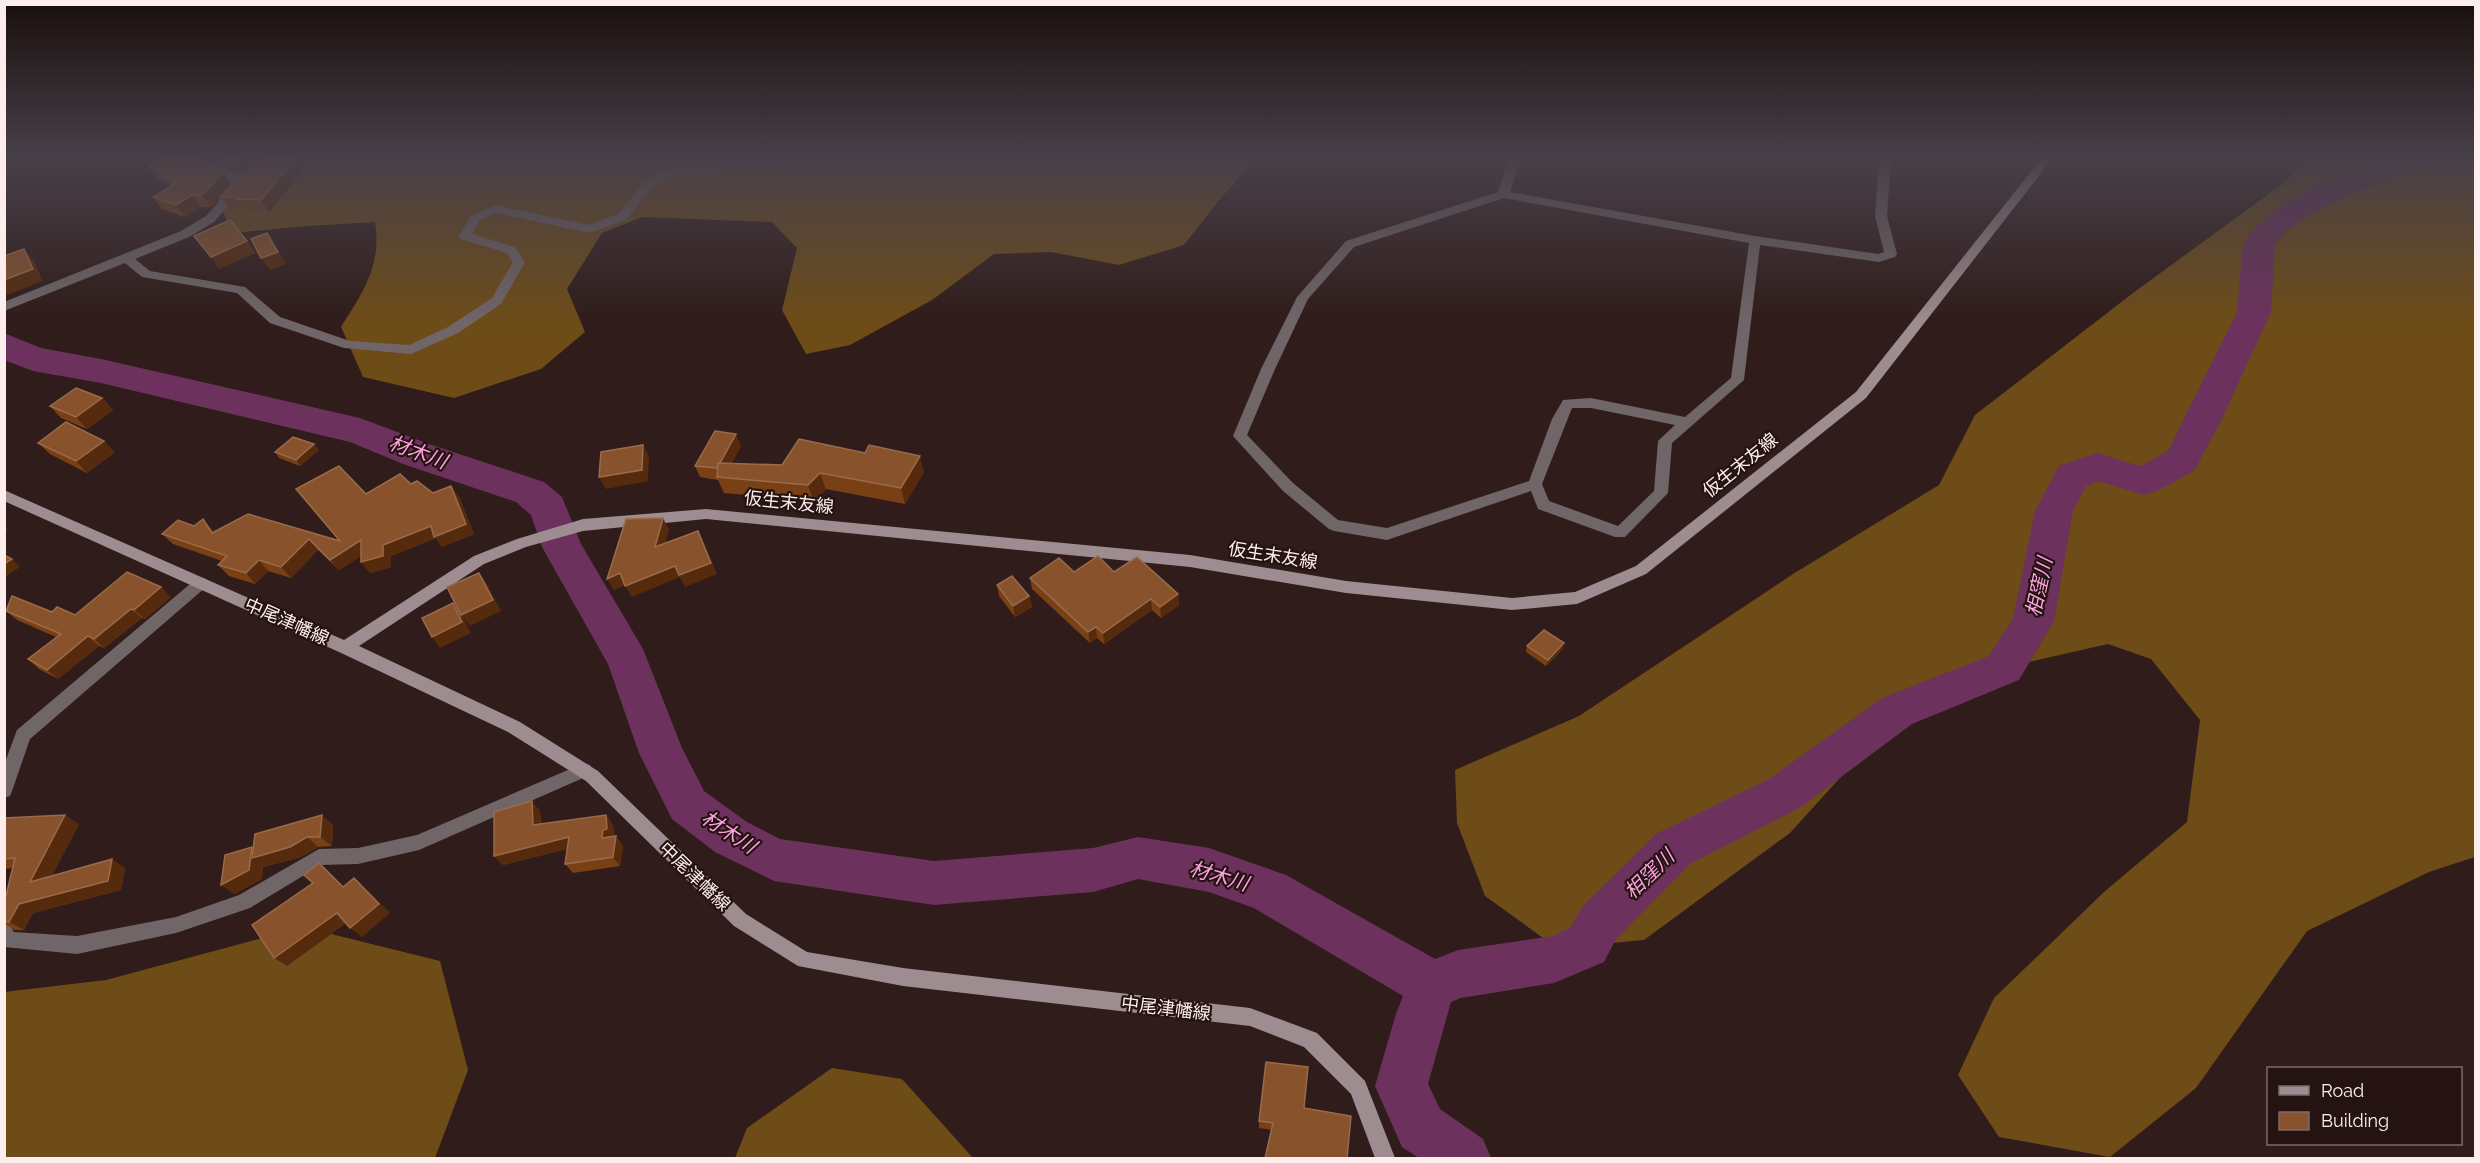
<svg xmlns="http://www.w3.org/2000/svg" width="2480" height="1163" font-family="Raleway,'Noto Sans JP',sans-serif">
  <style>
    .forest { fill: #6d4c18 }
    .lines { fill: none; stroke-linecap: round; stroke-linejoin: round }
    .river { fill: #6c325d; fill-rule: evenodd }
    .street { fill: #706668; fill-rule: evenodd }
    .secondary { fill: #9d8c90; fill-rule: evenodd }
    .wall { fill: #7a4015 }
    .shaded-wall { fill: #562a0d }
    .building { fill: #88532c; stroke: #9a6b4b; stroke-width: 1.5 }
    .labels { text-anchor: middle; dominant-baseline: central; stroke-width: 4.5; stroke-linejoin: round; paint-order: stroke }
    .street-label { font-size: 18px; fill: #fdeeed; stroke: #251311 }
    .water-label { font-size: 20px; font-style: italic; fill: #fda3e2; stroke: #251311 }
  </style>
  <rect width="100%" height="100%" fill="#301c1a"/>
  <g class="forest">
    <path d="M238,159h1017l-39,45 -32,41 -65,20 -68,-13 -57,2 -62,46 -82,45 -44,9 -24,-44 15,-62 -25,-26 -130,-5 -40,16 -35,56 18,43 -44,37 -87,29 -91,-21 -22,-50c22,-35 41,-62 34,-105l-68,4 -74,7 -17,-35z"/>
    <polygon points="2307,159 2475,159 2475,857 2429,872 2307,931 2196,1088 2110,1157 1999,1137 1958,1075 1994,998 2104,892 2187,822 2200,720 2151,659 2108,644 1962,677 1905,706 1790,833 1644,940 1557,948 1485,896 1457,823 1455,770 1579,716 1793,574 1939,485 1975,415 2133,293 2281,185"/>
    <polygon points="303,927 440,961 468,1070 435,1158 5,1158 4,992 106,980"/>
    <polygon points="832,1068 902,1079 973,1158 735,1158 747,1128"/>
  </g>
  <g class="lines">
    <path class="river" d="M2387,159h45l-4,6 -59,22 -52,23 -32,22 -10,13 -4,67 -51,111 -26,48 -37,20 -13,4 -46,-14 -12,5 -13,25 -19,110 -35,59 -107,44 -111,83 -111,57 -74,75 -12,23 -50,21 -93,15 -10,4 -23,82 12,25 43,30 8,19h-72l-17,-11 -27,-61 21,-72 7,-18 -149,-88 -45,-16 -71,-13 -45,13 -159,13 -160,-24 -59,-29 -43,-33 -33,-66 -31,-89 -66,-117 -11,-32 -15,-13 -113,-38 -53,-22 -249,-59 -68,-12 -29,-11v-27l37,15 60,11 259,59 69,26 115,38 18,15 19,47 62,105 39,99 22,43 43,31 33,17 154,22 159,-13 45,-11 71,11 77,27 149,84 23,-9 95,-14 17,-8 12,-21 74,-73 113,-55 113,-81 107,-42 24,-38 22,-107 24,-45 38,-13 43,13 28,-15 69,-139 6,-68c32,-49 91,-66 144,-85z"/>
    <g class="street">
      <polygon points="197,159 211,159 248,183 214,222 189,237 135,259 150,271 245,287 280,317 350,341 409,345 448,327 492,298 513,262 507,253 461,239 459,236 471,216 495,205 588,225 618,214 644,183 667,169 780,159 767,167 674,174 652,187 626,220 589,233 496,213 479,221 472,234 515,247 525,262 501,304 458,333 411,354 344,348 270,323 237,293 142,277 125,263 4,311 4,302 181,231 206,216 235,184"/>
      <path d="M1509,159h12l-11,33 245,44 123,18 6,-2 -9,-36 4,-57h12l-4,57 10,38 -2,3 -16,5 -119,-17 -16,135 -72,63 -4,50 -43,44h-10l-77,-28 -7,-18 -144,49 -53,-9 -5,-2 -46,-38 -50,-55 28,-67 36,-72 49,-56 152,-49zM1504,198l245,45 -18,135 -46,39 -94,-19 -28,2 -11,19 -23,62 -142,47 -49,-8 -45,-37 -46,-48 28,-66 33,-70 46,-52zM1572,408h19l84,17 -17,16 -4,50 -36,35 -69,-25 -7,-17z"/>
      <polygon points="201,577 206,579 209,583 206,587 30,739 12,791 10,796 4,798 4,765 17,730 196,579"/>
      <polygon points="584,763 590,765 592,770 590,775 419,850 358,864 321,865 250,908 176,933 77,954 4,947 4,923 10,925 14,932 77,936 176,917 239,895 319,849 358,848 417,835"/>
    </g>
    <polygon class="secondary" points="2041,159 2052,159 1866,398 1646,574 1577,604 1512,610 1346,593 1190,567 706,519 583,531 526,547 484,564 359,646 520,722 598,771 746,914 807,952 903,968 1250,1008 1317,1033 1365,1081 1395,1158 1375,1158 1351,1094 1304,1047 1250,1026 903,986 798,966 734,926 586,781 508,732 339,652 4,501 4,490 344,640 474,556 517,539 583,519 706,509 1190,555 1346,581 1512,598 1575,592 1636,566 1856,392"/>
  </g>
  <g class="wall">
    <polygon points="216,159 343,159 334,168 308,165 269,212 244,211 243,209 229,208 221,197 241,175"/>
    <polygon points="148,166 223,173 232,184 211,207 201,207 185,217 162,209 153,197 171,186 157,178"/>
    <polygon points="102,398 113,410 87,429 61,418 50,406"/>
    <polygon points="38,443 115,452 87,473 50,454"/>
    <polygon points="314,444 319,450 300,466 279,458 275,452"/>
    <polygon points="741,446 731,464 924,472 905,504 826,489 814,501 724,493 718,480 700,477 695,466"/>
    <polygon points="411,484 433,493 459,497 474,534 442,547 436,538 391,556 391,567 370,573 361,562 361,556 339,570 318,550 291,578 268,571 255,584 229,576 218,565 222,561 173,544 162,534 194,526 203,519 214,532 340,540 366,494"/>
    <polygon points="1074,572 1114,572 1178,594 1179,605 1161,618 1152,610 1104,644 1097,638 1090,643 1032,589 1030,578"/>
    <polygon points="997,585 1029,596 1032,607 1015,617 999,596"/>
    <polygon points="171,597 145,619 142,618 104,648 99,646 58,679 39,669 28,659 56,637 17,620 6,611 52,612 75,615"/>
    <polygon points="1527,646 1563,649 1546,666 1526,652"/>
    <polygon points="540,811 541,824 606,815 613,825 614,837 616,836 623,846 620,866 573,873 565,864 567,849 503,865 494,856"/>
    <polygon points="4,817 6,818 79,824 52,875 125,868 121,890 33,913 24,930 15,930 4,924 4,904 13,868 4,869"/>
    <polygon points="333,825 332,846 318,847 301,857 264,867 263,866 262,879 234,894 252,847 253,848"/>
    <polygon points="1304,1108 1272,1130 1259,1128 1259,1121"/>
  </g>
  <g class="shaded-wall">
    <polygon points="241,159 266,159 242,175 234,164"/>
    <polygon points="296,159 305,159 308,165 269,212 261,200"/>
    <polygon points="328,159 343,159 334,168"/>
    <polygon points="223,173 232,184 211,207 202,195"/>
    <polygon points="192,195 201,207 185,217 176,205"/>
    <polygon points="267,233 275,245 286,264 270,270 261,258"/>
    <polygon points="247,241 256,253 219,269 211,257"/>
    <polygon points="24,249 34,261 43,281 4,296 4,280"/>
    <polygon points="102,398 113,410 87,429 76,417"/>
    <polygon points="736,434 741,446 723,478 721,478 717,468"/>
    <polygon points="104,441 115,452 87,473 76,461"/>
    <polygon points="314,444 319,450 300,466 296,460"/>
    <polygon points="643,445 649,456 648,481 606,489 599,477"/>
    <polygon points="920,456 924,472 905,504 901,488"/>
    <polygon points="820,473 826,489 814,501 808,485"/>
    <polygon points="451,486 459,497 474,534 442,547 436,538 391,556 391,567 370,573 361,562 383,545"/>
    <polygon points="663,518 669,530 661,559 655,547"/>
    <polygon points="203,519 213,530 222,543 212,533"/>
    <polygon points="4,526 8,530 4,532"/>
    <polygon points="698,531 717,574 685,587 680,577 632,597 625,586 675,566"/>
    <polygon points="309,539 318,550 291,578 281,567"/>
    <polygon points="361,540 370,551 339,570 330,560"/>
    <polygon points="12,559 20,567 4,578 4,564"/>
    <polygon points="259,560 268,571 255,584 246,573"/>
    <polygon points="479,573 487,584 501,611 470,626 463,617 471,633 440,648 432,637 453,603 462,615"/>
    <polygon points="620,573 626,585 614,590 607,579"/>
    <polygon points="161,587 171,597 145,619 134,610"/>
    <polygon points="1178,594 1179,605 1161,618 1160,607"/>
    <polygon points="1029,596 1032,607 1015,617 1013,606"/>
    <polygon points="1151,599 1152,610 1104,644 1103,633"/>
    <polygon points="131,609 142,618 104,648 94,639"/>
    <polygon points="1096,627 1097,638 1090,643 1088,632"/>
    <polygon points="88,636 99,646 58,679 47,670"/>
    <polygon points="1564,643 1563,649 1546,666 1548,660"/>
    <polygon points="532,801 540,811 541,835 533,825"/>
    <polygon points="65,815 79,824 45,890 30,882"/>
    <polygon points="322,815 333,825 332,846 320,837"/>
    <polygon points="606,815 613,825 614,839 602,838"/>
    <polygon points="616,836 623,846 620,866 613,857"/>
    <polygon points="307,837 318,847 301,857 264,867 263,866 262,879 234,894 221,885 252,847 262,855"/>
    <polygon points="569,837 577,846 503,865 494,856"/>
    <polygon points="112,859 125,868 121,890 33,913 24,930 9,922 19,904"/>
    <polygon points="319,863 330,873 354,896 343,887"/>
    <polygon points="354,878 365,888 390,913 362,937 350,928"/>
    <polygon points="337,913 348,922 287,966 274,958"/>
  </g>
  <g class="building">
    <polygon points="161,159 203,159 223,173 202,195 192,195 176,205 153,197 177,182 148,166"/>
    <polygon points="227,159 241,159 234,164"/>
    <polygon points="263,159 296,159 261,200 236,199 237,197 221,197 240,175"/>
    <polygon points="230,220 247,241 211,257 194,236"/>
    <polygon points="267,233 278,252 261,258 251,239"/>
    <polygon points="24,249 33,269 4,280 4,256"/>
    <polygon points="76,388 102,398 76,417 50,406"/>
    <polygon points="66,422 104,441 76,461 38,443"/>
    <polygon points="715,431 736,434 720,463 718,463 717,468 695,466"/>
    <polygon points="293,437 314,444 296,460 275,452"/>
    <polygon points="799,439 865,453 869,445 920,456 901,488 820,473 808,485 717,477 718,463 782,465"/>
    <polygon points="643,445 642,470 599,477 601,452"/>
    <polygon points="339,466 366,494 400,474 411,484 417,481 433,493 451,486 466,524 434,537 431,526 383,545 383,556 361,562 361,540 330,560 309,539 281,567 259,560 246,573 218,565 227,556 162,534 178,520 194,526 203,519 212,533 248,514 340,541 296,489"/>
    <polygon points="663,518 655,547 698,531 711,563 679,575 675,566 625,586 620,573 607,579 626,519"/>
    <polygon points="4,555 12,559 4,564"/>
    <polygon points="1098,556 1114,572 1137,557 1178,594 1160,607 1151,599 1103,633 1096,627 1088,632 1030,578 1059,558 1074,572"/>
    <polygon points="127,572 161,587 134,610 131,609 94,639 88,636 47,670 28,659 61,634 6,611 12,596 52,612 57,607 75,615"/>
    <polygon points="479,573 493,600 461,615 447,587"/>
    <polygon points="1012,576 1029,596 1013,606 997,585"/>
    <polygon points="453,603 462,622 432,637 422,618"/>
    <polygon points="1544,630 1564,643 1548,660 1527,646"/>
    <polygon points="532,801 533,825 606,815 607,829 603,830 602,838 616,836 613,857 565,864 569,837 494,856 494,812"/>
    <polygon points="65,815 30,882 112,859 108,881 19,904 9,922 4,921 4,904 15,858 4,859 4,818"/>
    <polygon points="322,815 320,837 307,837 290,847 252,858 255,834"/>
    <polygon points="252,847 249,870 221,885 225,855"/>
    <polygon points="319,863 343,887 354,878 379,904 350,928 337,913 274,958 252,925 313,883 304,875"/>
    <polygon points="1266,1062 1308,1067 1304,1108 1351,1116 1347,1158 1265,1158 1273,1123 1259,1121"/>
  </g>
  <linearGradient id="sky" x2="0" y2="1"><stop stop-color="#1a0f0e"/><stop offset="0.49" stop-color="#484049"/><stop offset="1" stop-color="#484049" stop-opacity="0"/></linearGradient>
  <rect width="2480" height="322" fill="url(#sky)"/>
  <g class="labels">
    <g class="street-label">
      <text transform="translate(1740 465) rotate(-39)">仮生末友線</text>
      <text transform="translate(789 502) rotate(6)">仮生末友線</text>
      <text transform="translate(1273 555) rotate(9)">仮生末友線</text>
      <text transform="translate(287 621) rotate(24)">中尾津幡線</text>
      <text transform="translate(695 876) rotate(44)">中尾津幡線</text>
      <text transform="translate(1166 1008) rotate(7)">中尾津幡線</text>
    </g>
    <g class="water-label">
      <text transform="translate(418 452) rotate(20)">材木川</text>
      <text transform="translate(2039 587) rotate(-78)">相窪川</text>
      <text transform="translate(729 832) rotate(33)">材木川</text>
      <text transform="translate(1649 874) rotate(-44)">相窪川</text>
      <text transform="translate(1219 876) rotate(16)">材木川</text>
    </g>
  </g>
  <rect width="2480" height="1163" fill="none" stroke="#fdeeed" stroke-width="12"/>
  <rect x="2267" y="1067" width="195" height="78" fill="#251311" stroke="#7b6b69" stroke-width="1.5"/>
  <rect x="2279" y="1086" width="30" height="9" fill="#9d8c90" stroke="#7b6b69" stroke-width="1.5"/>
  <text x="2321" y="1097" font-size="18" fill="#fdeeed">Road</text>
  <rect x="2279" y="1112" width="30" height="18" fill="#88532c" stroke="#7b6b69" stroke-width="1.5"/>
  <text x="2321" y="1127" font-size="18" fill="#fdeeed">Building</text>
</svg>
